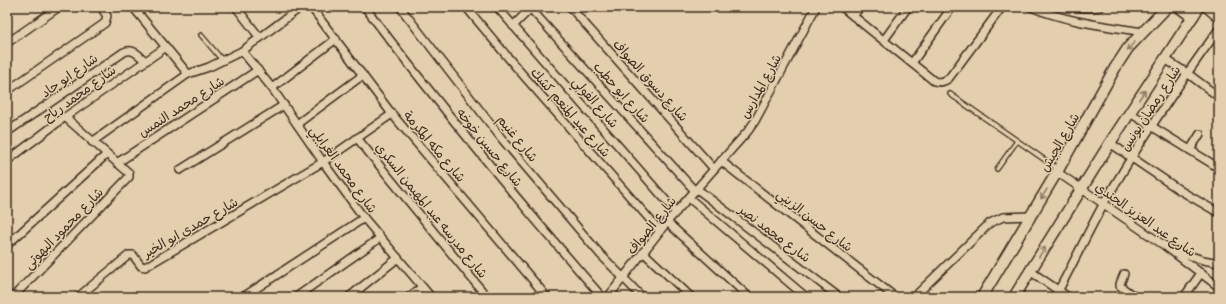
<svg xmlns="http://www.w3.org/2000/svg" width="1226" height="304" font-family="'Patrick Hand','Playpen Sans Arabic',sans-serif">
  <style>
    .lines { fill: none; stroke-linecap: round; stroke-linejoin: round }
    .service-casing { stroke: #3b2a1e; stroke-width: 6 }
    .minor-casing { stroke: #3b2a1e; stroke-width: 10 }
    .secondary-casing { stroke: #3b2a1e; stroke-width: 13 }
    .service { stroke: #e3cfad; stroke-width: 3.5 }
    .minor { stroke: #e3cfad; stroke-width: 7 }
    .secondary { stroke: #e3cfad; stroke-width: 10 }
    .oneway { stroke: #8f7c66 }
    .labels { text-anchor: middle; dominant-baseline: central; stroke-width: 3; stroke-linejoin: round; paint-order: stroke }
    .street-label { font-size: 13px; fill: #3b2a1e; stroke: #e3cfad }
  </style>
  <rect width="100%" height="100%" fill="#e3cfad"/>
  <filter id="ink" filterUnits="userSpaceOnUse"><feTurbulence type="fractalNoise" baseFrequency=".025" numOctaves="2"/><feDisplacementMap in="SourceGraphic" scale="8" xChannelSelector="R" yChannelSelector="G"/><feConvolveMatrix kernelMatrix="1 2 1 2 8 2 1 2 1" color-interpolation-filters="sRGB"/></filter>
  <g filter="url(#ink)">
    <g class="lines">
      <defs>
        <g id="service">
          <polyline points="201,35 223,61"/>
          <polyline points="950,94 1058,169"/>
          <polyline points="997,169 1017,141"/>
        </g>
        <g id="minor">
          <polyline points="133,7 188,74"/>
          <polyline points="236,7 260,38"/>
          <polyline points="311,7 392,114 547,297"/>
          <path d="M365,7c75,100 155,196 237,290"/>
          <polyline points="400,7 502,139 600,254 642,297"/>
          <polyline points="466,7 516,67 660,231"/>
          <polyline points="497,7 676,212"/>
          <polyline points="570,7 714,169"/>
          <path d="M842,7l92,74c6,2 10,1 15,-3l53,-71"/>
          <path d="M1031,7c36,15 74,19 112,25"/>
          <polyline points="1068,7 1088,8 1100,7"/>
          <polyline points="1205,7 1219,19"/>
          <polyline points="530,8 695,191"/>
          <polyline points="853,16 860,7"/>
          <polyline points="513,26 532,7"/>
          <polyline points="884,40 908,7"/>
          <polyline points="7,43 59,7"/>
          <polyline points="242,51 272,88 323,162 364,218 431,297"/>
          <polyline points="1165,59 1187,73 1219,97"/>
          <polyline points="912,63 952,7"/>
          <polyline points="272,88 336,39"/>
          <polyline points="7,91 105,23 107,16 101,7"/>
          <polyline points="1130,113 1219,168"/>
          <polyline points="297,124 363,75"/>
          <path d="M7,132l117,-80c9,-4 15,3 21,9"/>
          <polyline points="357,138 487,297"/>
          <polyline points="92,142 188,74 209,67 242,51 301,7"/>
          <polyline points="1110,143 1181,191 1219,213"/>
          <polyline points="1190,150 1200,134"/>
          <polyline points="7,161 65,117 166,47"/>
          <polyline points="721,161 895,297"/>
          <polyline points="117,163 258,70"/>
          <polyline points="180,170 284,105"/>
          <polyline points="1057,172 1165,246 1219,287"/>
          <polyline points="697,189 839,297"/>
          <polyline points="689,198 806,297"/>
          <polyline points="667,222 749,297"/>
          <polyline points="7,245 107,154"/>
          <polyline points="1176,251 1203,260 1219,263"/>
          <polyline points="643,252 691,297"/>
          <polyline points="1030,271 1068,297"/>
          <polyline points="1124,274 1120,284 1120,286 1135,297"/>
          <polyline points="13,297 129,177 129,173 65,117"/>
          <polyline points="78,297 129,255 133,255 141,266 145,267 323,162 392,114"/>
          <polyline points="243,297 364,218"/>
          <polyline points="296,297 380,238"/>
          <polyline points="349,297 398,258"/>
          <polyline points="409,297 422,287"/>
          <polyline points="608,297 667,222 748,131 755,121 816,7"/>
          <polyline points="914,297 990,223 1003,217 1031,216"/>
          <path d="M1055,297c17,-31 32,-63 49,-94 35,-60 74,-118 115,-174"/>
          <polyline points="1184,297 1201,273"/>
        </g>
        <g id="secondary">
          <polyline points="1179,7 1187,13 1193,16"/>
          <polyline points="982,297 1057,172 1115,68 1128,48 1167,7"/>
          <polyline points="1014,297 1110,143 1199,7"/>
        </g>
      </defs>
      <use href="#service" class="service-casing"/>
      <use href="#minor" class="minor-casing"/>
      <use href="#secondary" class="secondary-casing"/>
      <use href="#service" class="service"/>
      <use href="#minor" class="minor"/>
      <use href="#secondary" class="secondary"/>
    </g>
    <defs><path id="oneway-shaft" d="M-6 0H5M1.5-3L5.5 0L1.5 3" fill="none" stroke-width="1.6" stroke-linecap="round" stroke-linejoin="round"/></defs>
    <g class="oneway">
      <use href="#oneway-shaft" transform="translate(1131 46) rotate(130)"/>
      <use href="#oneway-shaft" transform="translate(1142 95) rotate(-57)"/>
      <use href="#oneway-shaft" transform="translate(1044 194) rotate(121)"/>
      <use href="#oneway-shaft" transform="translate(1042 252) rotate(-58)"/>
    </g>
  </g>
  <g class="labels">
    <g class="street-label">
      <text transform="translate(69 75) rotate(-35)">شارع ابو جاد</text>
      <text transform="translate(651 80) rotate(48)">شارع دسوق الصواف</text>
      <text transform="translate(760 86) rotate(-61)">شارع المدارس</text>
      <text transform="translate(622 92) rotate(48)">شارع ابو حطب</text>
      <text transform="translate(79 93) rotate(-36)">شارع محمد رياح</text>
      <text transform="translate(596 102) rotate(49)">شارع الفولي</text>
      <text transform="translate(181 106) rotate(-33)">شارع محمد النمس</text>
      <text transform="translate(1150 108) rotate(-57)">شارع رمضان يونس</text>
      <text transform="translate(571 112) rotate(49)">شارع عبد المنعم كشك</text>
      <text transform="translate(518 138) rotate(51)">شارع غنيم</text>
      <text transform="translate(1059 142) rotate(-60)">شارع الجيش</text>
      <text transform="translate(435 146) rotate(50)">شارع مكه المكرمة</text>
      <text transform="translate(490 147) rotate(51)">شارع حسين خوخه</text>
      <text transform="translate(344 169) rotate(54)">شارع محمد الغرابلي</text>
      <text transform="translate(432 210) rotate(51)">شارع مدرسه عبد المهيمن السكري</text>
      <text transform="translate(1146 219) rotate(35)">شارع عبد العزيز الجندي</text>
      <text transform="translate(815 220) rotate(38)">شارع حسن الزيني</text>
      <text transform="translate(651 225) rotate(-51)">شارع الصواف</text>
      <text transform="translate(190 227) rotate(-30)">شارع حمدى ابو الخير</text>
      <text transform="translate(63 228) rotate(-46)">شارع محمود البهوتى</text>
      <text transform="translate(775 233) rotate(37)">شارع محمد نصر</text>
    </g>
  </g>
  <rect width="1226" height="304" fill="none" stroke="#e3cfad" stroke-width="24"/>
  <rect x="12" y="12" width="1202" height="280" fill="none" stroke="#3b2a1e" stroke-width="1.5" filter="url(#ink)"/>
</svg>
